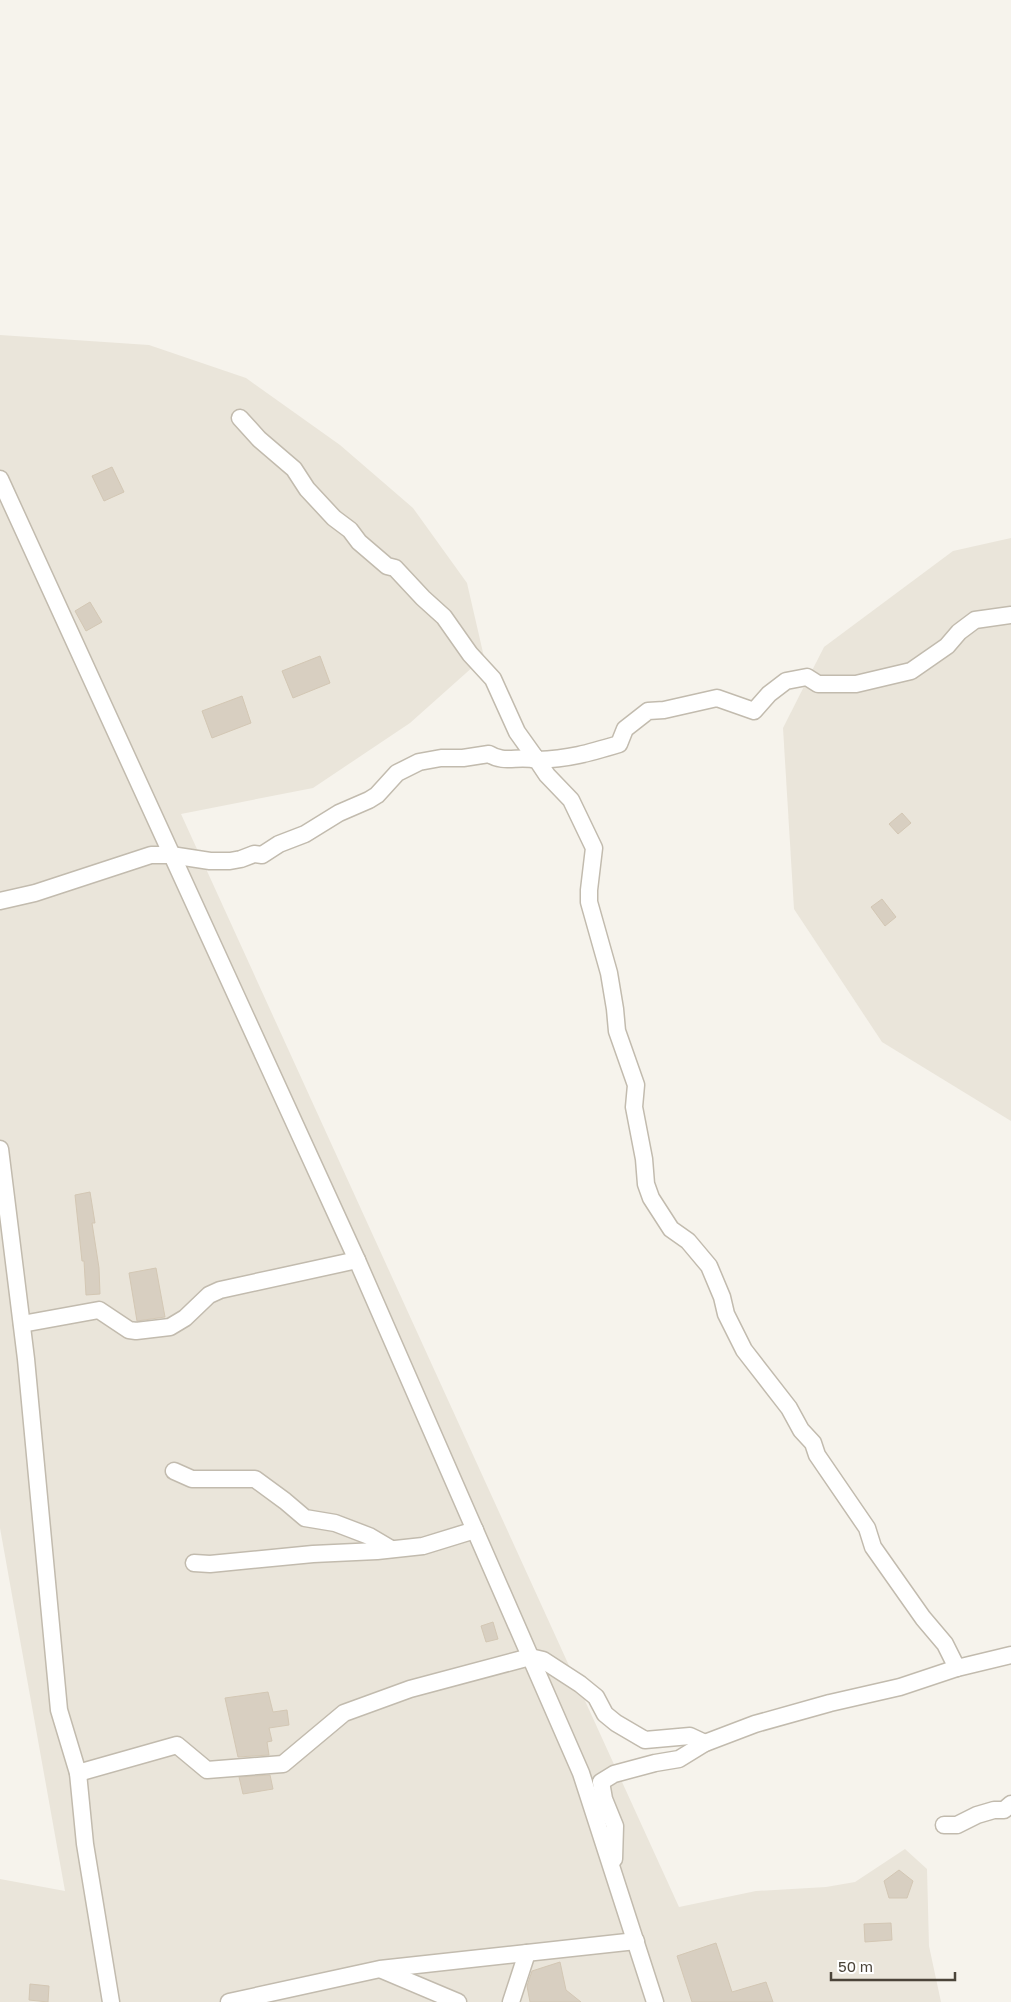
<svg xmlns="http://www.w3.org/2000/svg" width="1011" height="2002" font-family="'Golos Text',sans-serif">
  <style>
    .residential { fill: #eae5da }
    .building { fill: #d8cfc1; stroke: #d3c7b4 }
    .lines { fill: none; stroke-linecap: round; stroke-linejoin: round }
    .minor-casing { stroke: #c2bbae; stroke-width: 19 }
    .minor { stroke: #fff; stroke-width: 16 }
  </style>
  <rect width="100%" height="100%" fill="#f6f3ec"/>
  <g class="residential">
    <polygon points="0,335 149,345 246,378 340,445 413,508 467,583 484,657 410,723 313,788 181,814 679,1907 756,1891 826,1887 855,1882 905,1849 927,1869 929,1946 941,2002 0,2002 0,1879 65,1891 0,1528"/>
    <polygon points="1011,538 1011,1121 882,1042 794,909 783,728 824,647 953,551"/>
  </g>
  <g class="building">
    <polygon points="112,467 124,492 104,501 92,476"/>
    <polygon points="90,602 102,622 86,631 75,611"/>
    <polygon points="320,656 330,683 293,698 282,671"/>
    <polygon points="242,696 251,723 212,738 202,711"/>
    <polygon points="902,813 911,823 898,834 889,824"/>
    <polygon points="882,899 896,917 885,926 871,907"/>
    <polygon points="90,1192 95,1223 92,1223 99,1268 100,1294 86,1295 84,1261 82,1261 75,1195"/>
    <polygon points="156,1268 165,1317 137,1321 129,1273"/>
    <polygon points="493,1622 498,1639 486,1642 481,1626"/>
    <polygon points="268,1692 273,1712 287,1710 289,1725 269,1728 272,1741 267,1742 269,1755 238,1757 225,1698"/>
    <polygon points="270,1775 273,1789 243,1794 239,1777"/>
    <polygon points="899,1870 913,1881 907,1898 889,1898 884,1881"/>
    <polygon points="891,1923 892,1940 865,1942 864,1924"/>
    <polygon points="716,1943 732,1992 766,1982 773,2002 692,2002 677,1956"/>
    <polygon points="560,1962 566,1990 581,2002 530,2002 527,1986 532,1971"/>
    <polygon points="30,1984 49,1986 48,2002 29,2000"/>
  </g>
  <g class="lines">
    <defs>
      <g id="minor">
        <path d="M240,418l19,21 35,30 13,20 27,29 16,12 9,12 28,24 8,2 28,30 21,19 26,37 23,25 24,53 20,28c32,-1 52,-7 82,-16l6,-15 23,-18 16,-1 53,-12 37,13 15,-17 17,-13 21,-4 11,7h38l55,-13 36,-25 12,-14 16,-12 36,-5"/>
        <polyline points="0,479 357,1260 581,1773 655,2002"/>
        <path d="M0,901l35,-8 116,-38h20l39,6h20l11,-2 13,-5 8,1 17,-11 26,-10 34,-21 30,-13 8,-5 20,-22 22,-11 22,-4h22l26,-4c15,10 30,1 48,6l10,15 24,25 23,48 -5,42v12l20,71 6,36 2,22 19,54 -2,22 10,52 2,25 5,14 20,31 17,12 21,25 13,31 4,17 18,36 45,58 12,22 12,13 4,12 50,73 6,19 50,71 22,26 12,24 54,-13"/>
        <polyline points="0,1149 26,1359 59,1710 78,1773 85,1844 111,2002"/>
        <polyline points="22,1324 99,1310 129,1330 136,1331 170,1327 185,1318 209,1295 220,1290 357,1260"/>
        <polyline points="174,1471 192,1479 255,1479 285,1501 305,1518 335,1523 369,1536 391,1549"/>
        <polyline points="194,1563 210,1564 313,1554 377,1551 423,1546 475,1530"/>
        <polyline points="78,1773 177,1745 207,1770 283,1764 344,1713 410,1689 530,1657 543,1660 580,1684 596,1697 605,1714 616,1723 645,1740 690,1736 705,1743"/>
        <polyline points="944,1825 957,1825 977,1815 994,1810 1004,1810 1011,1804"/>
        <polyline points="614,1859 615,1826 604,1799 601,1782 614,1774 655,1763 679,1759 705,1743 755,1724 830,1703 900,1687 957,1668"/>
        <polyline points="382,1970 458,2002"/>
        <polyline points="229,2002 380,1969 636,1941"/>
        <polyline points="511,2002 527,1953"/>
      </g>
    </defs>
    <use href="#minor" class="minor-casing"/>
    <use href="#minor" class="minor"/>
  </g>
  <path d="M831 1972v8h124v-8" fill="none" stroke="#4b4439" stroke-width="2.5"/>
  <text x="838" y="1972" font-size="15" fill="#4b4439" stroke="#ffffff" stroke-width="4" paint-order="stroke">50 m</text>
</svg>
